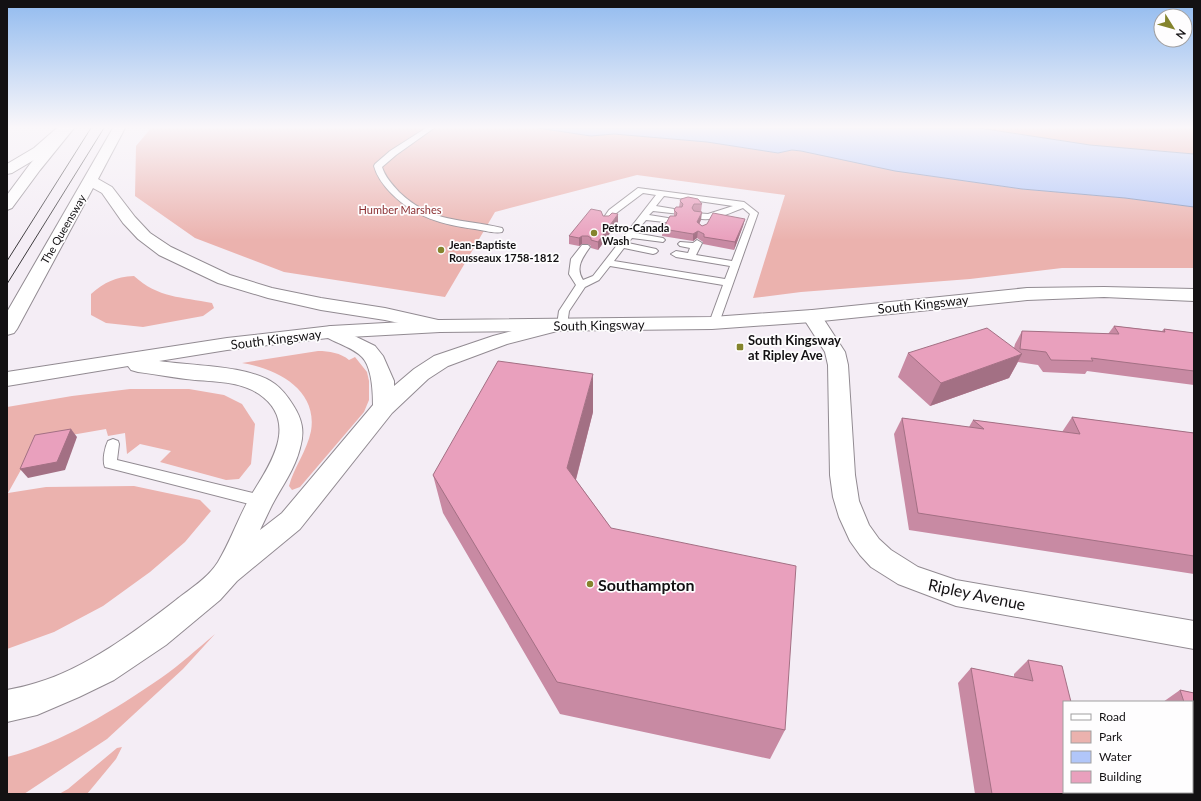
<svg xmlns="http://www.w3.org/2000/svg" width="1201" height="801" font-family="Lato,sans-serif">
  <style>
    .green { fill: #ebb2ae }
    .water { fill: #b1c6f9; stroke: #8290b4 }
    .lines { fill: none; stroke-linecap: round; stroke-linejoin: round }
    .service-casing { stroke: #928b92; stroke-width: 2 }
    .minor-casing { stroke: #928b92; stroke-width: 2 }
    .tertiary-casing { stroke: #928b92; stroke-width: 2 }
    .primary-casing { stroke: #928b92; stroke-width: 2 }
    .motorway-casing { stroke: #928b92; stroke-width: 2 }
    .service { fill: #fff; fill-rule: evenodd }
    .minor { fill: #fff; fill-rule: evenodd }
    .tertiary { fill: #fff; fill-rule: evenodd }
    .primary { fill: #fff; fill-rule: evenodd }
    .motorway { fill: #fff; fill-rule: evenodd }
    .tram { stroke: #3b383b; stroke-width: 1 }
    .wall { fill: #c88aa3 }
    .shaded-wall { fill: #a37084 }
    .building { fill: #e9a0bd; stroke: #a37084 }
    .poi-dot { fill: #84842d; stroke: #fefdfe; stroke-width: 1.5 }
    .labels { text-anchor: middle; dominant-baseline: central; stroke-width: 3.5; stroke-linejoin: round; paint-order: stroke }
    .far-park-label { font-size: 11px; fill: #8c3032; stroke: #fefdfe }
    .far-poi-label { font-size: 11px; font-weight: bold; fill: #131113; stroke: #fefdfe; text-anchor: start }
    .far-street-label { font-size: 11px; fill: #131113; stroke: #fefdfe }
    .street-label { font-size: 13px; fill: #131113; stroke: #fefdfe }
    .poi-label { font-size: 13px; font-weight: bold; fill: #131113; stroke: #fefdfe; text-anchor: start }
    .near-poi-label { font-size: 16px; font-weight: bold; fill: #131113; stroke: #fefdfe; text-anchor: start }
    .near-street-label { font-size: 16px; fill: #131113; stroke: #fefdfe }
  </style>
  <rect width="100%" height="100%" fill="#f4edf5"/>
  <g class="green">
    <polygon points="151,128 538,128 591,136 614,134 707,142 778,153 792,150 801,151 930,176 1022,189 1125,198 1194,207 1194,268 1062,268 970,279 801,292 753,298 785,195 637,175 495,212 445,297 284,272 195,238 135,196 136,146"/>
    <polygon points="979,128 1194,128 1194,154 1090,145"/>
    <path d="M134,276c24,22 48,21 78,27l2,5 -11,8 -60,11 -37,-4 -15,-8v-21c14,-12 24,-17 43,-18z"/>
    <path d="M318,351c11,0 23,2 31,9l6,-3 12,15 2,9v19l-5,12 -64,75 -8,3 -3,-4c5,-19 18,-35 22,-55 7,-42 -35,-63 -69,-68z"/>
    <polygon points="130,389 189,389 224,395 242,404 255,424 251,464 239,479 226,480 160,462 171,451 140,444 127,454 125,433 108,436 106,429 37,441 8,493 46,487 134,486 200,500 211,511 185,542 150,572 103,606 54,632 7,649 7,407 72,396"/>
    <path d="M215,634l-32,35 -76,70 -83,55h-17v-37c55,-14 107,-47 154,-79 19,-13 36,-29 54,-44z"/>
    <polygon points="122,747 116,759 87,794 59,794 68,789 117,748"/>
  </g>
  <polygon class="water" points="538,128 979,128 1090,145 1194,154 1194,207 1125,198 1022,189 895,171 801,151 792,150 778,153 707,142 614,134 591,136"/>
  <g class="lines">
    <defs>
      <g id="service">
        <path d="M426,128h8l-38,27 -14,12c3,10 10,17 17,25 33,32 63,26 103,36l1,2 -1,2c-8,2 -19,-2 -27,-3 -32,-4 -60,-12 -83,-35 -8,-8 -15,-17 -18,-28l1,-2 15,-13z"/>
        <path d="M638,188l106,14 14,11 -39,110 -5,3 -5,-3 14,-38 -113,-19 -11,14 -14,7 -16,24 -2,14 -5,3 -4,-1 -1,-2 2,-14 17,-26 -7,-11 2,-15 11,-14h6l2,2c-8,11 -15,21 -7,33l10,-4 63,-81 -13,-2 -28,21 -6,8h-6l-1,-2 7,-10zM664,196l69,10 -25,8 -14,-1 -1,2c12,11 36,-2 50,-7l7,6 -18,47 -36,-6 6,-12 -5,-3 -4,3 -13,-1 -2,2 2,2 10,2 -2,5 -12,-2 -5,3 5,3 54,9 -5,13 -111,-18 10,-13 29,6 3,-1 2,-2 -2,-2 -28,-6 4,-5 31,4 2,-2 -2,-2 -28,-5 11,-13 28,3 1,-2 -1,-2 -25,-4 4,-4 27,3 1,-2 -1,-2 -24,-4z"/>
        <path d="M113,439l5,2 1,3 -2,16 144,35 5,2 2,4 -2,4 -5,2 -156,-40c-3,-7 0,-20 3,-26z"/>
      </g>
      <polygon id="minor" points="812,310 819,312 845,352 848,365 855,475 859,501 869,525 879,539 891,550 918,567 956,580 1194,621 1194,649 956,606 898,584 871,567 860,555 850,541 839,517 833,497 830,475 828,365 825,352 802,316 805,312"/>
      <polygon id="tertiary" points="1104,287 1194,289 1194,301 1104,297 1027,300 812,322 712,329 440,332 331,338 324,336 321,332 324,328 331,326 440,320 712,317 812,310 1027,288"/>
      <g id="primary">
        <polygon points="61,128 74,128 40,170 12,208 7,210 7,195 30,164"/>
        <polygon points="113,128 125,128 98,179 112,187 135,217 150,233 171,247 230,275 272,288 321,298 385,308 447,322 450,326 447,330 440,332 385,320 321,310 268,298 218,283 159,255 138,239 123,223 102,193 93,188 17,329 14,333 7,335 7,312"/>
        <path d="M558,319l7,2 3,4 -3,4 -58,15 -59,22 -20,13 -36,34 -92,116 -63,52 -17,19 -54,45 -52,35 -35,17 -42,18 -30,7v-32c10,-2 20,-4 29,-7 49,-14 100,-52 140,-83 14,-11 32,-22 42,-38 14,-23 22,-50 37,-73 19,-30 42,-69 4,-95 -21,-14 -49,-12 -73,-15 -16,-2 -32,-5 -48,-7l-7,-2 -3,-4 -121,20v-14l220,-34 104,-12 7,2 37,18 8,10 11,25v5l20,-17 20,-13 59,-20zM328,338c11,6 25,10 34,19 10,10 11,35 11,48l-91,108 -22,17c4,-8 8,-17 12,-25 10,-19 23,-36 28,-57 5,-17 2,-29 -7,-43 -5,-8 -10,-15 -18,-21 -26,-19 -83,-18 -116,-23l68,-11z"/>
      </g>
      <polygon id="motorway" points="57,128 71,128 44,154 12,173 7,174 7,164 34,148"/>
    </defs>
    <use href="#service" class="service-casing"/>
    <use href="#minor" class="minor-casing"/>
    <use href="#tertiary" class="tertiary-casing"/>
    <use href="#primary" class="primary-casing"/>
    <use href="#motorway" class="motorway-casing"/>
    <use href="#service" class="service"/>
    <use href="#minor" class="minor"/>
    <use href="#tertiary" class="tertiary"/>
    <use href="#primary" class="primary"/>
    <use href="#motorway" class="motorway"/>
    <g class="tram">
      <polyline points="7,261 91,128"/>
      <polyline points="7,284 104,128"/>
    </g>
  </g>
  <g class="wall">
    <polygon points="680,201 702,204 701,212 699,212 701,220 699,223 702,226 745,219 743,226 734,250 703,244 703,242 697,238 693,241 662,236 663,229 674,216 674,210 679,207"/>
    <polygon points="618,222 598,250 591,248 591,246 588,244 582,244 579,246 569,244 569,236"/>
    <polygon points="1114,326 1162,331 1164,329 1194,333 1194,385 1087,371 1085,374 1043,372 1038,365 1018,362 1009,378 930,406 898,377 908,353 1014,348 1015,344 1022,331 1108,334"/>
    <polygon points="593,412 576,480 611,528 785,730 770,759 560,714 443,513 433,475"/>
    <polygon points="1072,417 1194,433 1194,574 909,530 894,434 902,418 969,427 973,420 1062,432"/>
    <polygon points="1028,660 1064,792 1169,794 975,794 958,683 971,668 1014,677 1014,674"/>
    <polygon points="1180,690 1194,693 1194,794 1192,794 1192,702 1163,702"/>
  </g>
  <g class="shaded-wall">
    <polygon points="702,212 701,220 697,229 697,222"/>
    <polygon points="618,214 618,222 598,250 598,242"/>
    <polygon points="745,219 743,226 734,250 735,242"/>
    <polygon points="698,231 697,238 693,241 693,234"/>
    <polygon points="582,236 582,244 579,246 579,238"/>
    <polygon points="1022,354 1009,378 930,406 941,383"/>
    <polygon points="593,374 593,412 569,506 567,468"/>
    <polygon points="71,429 77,437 65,470 28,478 20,469"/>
  </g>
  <g class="building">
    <polygon points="688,197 698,199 702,204 694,204 692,208 694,211 702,212 697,222 702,226 707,224 713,213 745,219 735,242 704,237 704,234 698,231 693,234 663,229 670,216 676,216 677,213 674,210 676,207 682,207 683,204 680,201 681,199"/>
    <polygon points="591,209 601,211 603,216 609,216 612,213 618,214 598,242 591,240 591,238 588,236 582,236 579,238 569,236"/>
    <polygon points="1114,326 1165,332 1164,329 1194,333 1194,371 1091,358 1093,361 1051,360 1046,352 1020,349 1022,331 1119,334"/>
    <polygon points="987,328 1022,354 941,383 908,353"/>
    <polygon points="498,361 593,374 567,468 611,528 796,566 785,730 557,682 433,475"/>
    <polygon points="1072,417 1194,433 1194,556 918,513 902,418 984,429 973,420 1080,434"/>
    <polygon points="71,429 57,462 20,469 35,435"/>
    <polygon points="1028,660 1062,666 1071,702 1064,702 1064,792 1168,792 1169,794 992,794 971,668 1033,681"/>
    <polygon points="1180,690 1194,693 1194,727 1192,722 1192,702 1184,702"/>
  </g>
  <linearGradient id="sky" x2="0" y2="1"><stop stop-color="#92bbef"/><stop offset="0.53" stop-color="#faf7fa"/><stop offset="1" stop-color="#faf7fa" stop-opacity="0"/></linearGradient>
  <rect width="1201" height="240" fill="url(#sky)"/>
  <g class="poi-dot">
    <circle cx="594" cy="233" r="4"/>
    <circle cx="441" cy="250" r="4"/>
    <rect x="736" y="343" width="8" height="8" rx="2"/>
    <circle cx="590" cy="584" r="4"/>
  </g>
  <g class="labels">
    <g class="far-park-label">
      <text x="400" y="209">Humber Marshes</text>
    </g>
    <g class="far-poi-label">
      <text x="602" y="227">Petro-Canada<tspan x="602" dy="13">Wash</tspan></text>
      <text x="449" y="244">Jean-Baptiste<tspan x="449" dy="13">Rousseaux 1758-1812</tspan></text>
    </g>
    <g class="far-street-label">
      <text transform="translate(63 229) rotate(-60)">The Queensway</text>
    </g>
    <g class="street-label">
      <text transform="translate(923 304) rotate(-6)">South Kingsway</text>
      <text transform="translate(599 325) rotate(-1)">South Kingsway</text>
      <text transform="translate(276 339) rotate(-7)">South Kingsway</text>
    </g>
    <g class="poi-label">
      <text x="748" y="340">South Kingsway<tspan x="748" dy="15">at Ripley Ave</tspan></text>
    </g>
    <g class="near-poi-label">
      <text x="598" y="584">Southampton</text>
    </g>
    <g class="near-street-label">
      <text transform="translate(977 594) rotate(12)">Ripley Avenue</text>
    </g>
  </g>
  <rect width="1201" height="801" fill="none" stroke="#131113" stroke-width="16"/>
  <rect x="1063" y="701" width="130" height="92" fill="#fefdfe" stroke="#a09fa0"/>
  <rect x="1071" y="714" width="20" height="6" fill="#ffffff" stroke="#a09fa0"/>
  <text x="1099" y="721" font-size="12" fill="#131113">Road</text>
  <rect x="1071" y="731" width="20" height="12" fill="#ebb2ae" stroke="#a09fa0"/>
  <text x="1099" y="741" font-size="12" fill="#131113">Park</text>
  <rect x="1071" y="751" width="20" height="12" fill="#b1c6f9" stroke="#a09fa0"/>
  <text x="1099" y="761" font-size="12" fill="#131113">Water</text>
  <rect x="1071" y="771" width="20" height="12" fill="#e9a0bd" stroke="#a09fa0"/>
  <text x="1099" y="781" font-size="12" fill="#131113">Building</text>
  <g transform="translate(1173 28) rotate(127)"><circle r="19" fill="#fefdfe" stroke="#a09fa0"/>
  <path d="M0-3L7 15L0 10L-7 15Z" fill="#84842d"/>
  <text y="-6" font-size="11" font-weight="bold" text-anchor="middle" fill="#131113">N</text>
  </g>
</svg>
